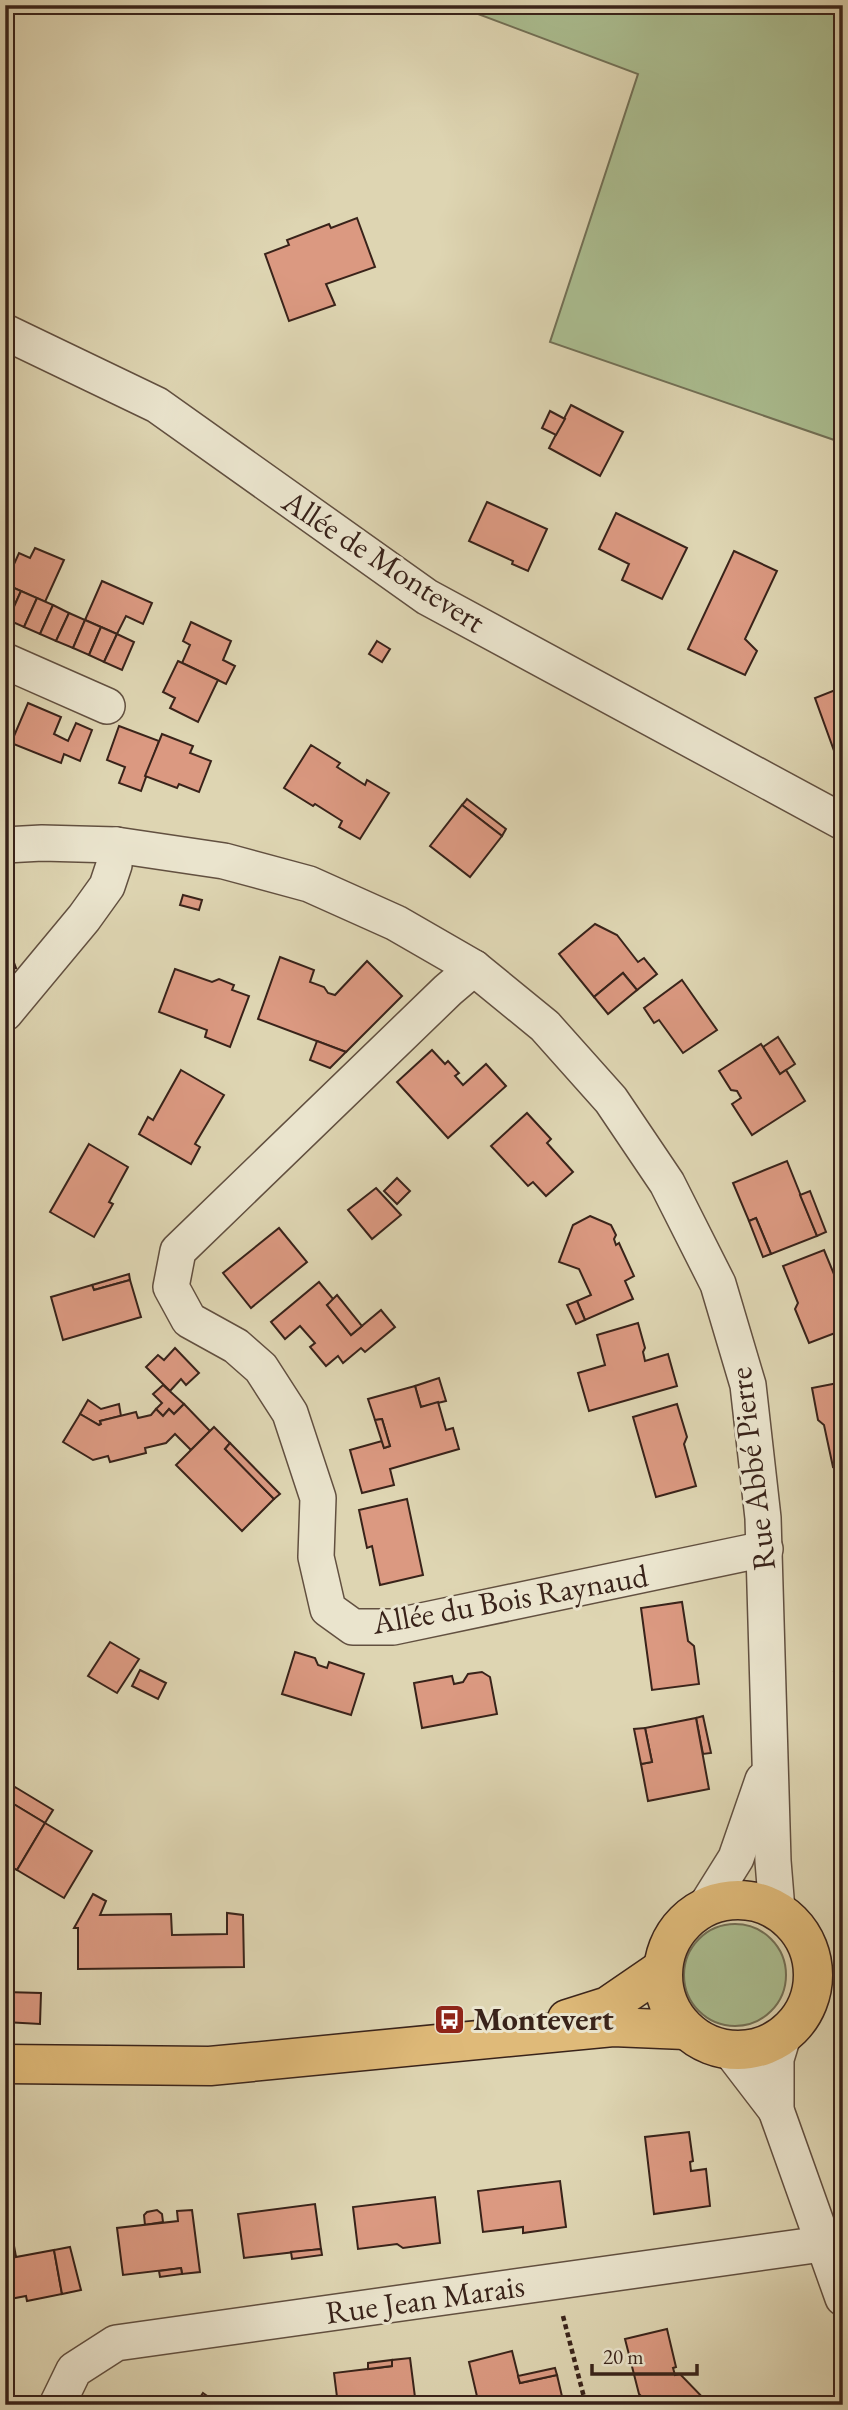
<svg xmlns="http://www.w3.org/2000/svg" width="848" height="2410" font-family="'EB Garamond',serif">
  <style>
    .green { fill: #abbe91; stroke: #727056; stroke-width: 2 }
    .building { fill: #db9981; stroke: #39231a; stroke-width: 2 }
    .lines { fill: none; stroke-linecap: round; stroke-linejoin: round }
    .minor-casing { stroke: #625040; stroke-width: 38 }
    .major-casing { stroke: #39231a; stroke-width: 41 }
    .path { stroke: #39231a; stroke-width: 4.5; stroke-dasharray: 5 3.5; stroke-linecap: butt }
    .minor { stroke: #eae4cd; stroke-width: 35 }
    .major { stroke: #dfba79; stroke-width: 38 }
    .labels { text-anchor: middle; dominant-baseline: central; stroke-width: 6; stroke-linejoin: round; paint-order: stroke }
    .street-label { font-size: 32px; fill: #39231a; stroke: #eae4cd }
    .poi-label { font-size: 32px; font-weight: bold; fill: #39231a; stroke: #eae4cd; text-anchor: start }
  </style>
  <rect width="100%" height="100%" fill="#ded5b2"/>
  <filter id="stains"><feTurbulence type="fractalNoise" baseFrequency=".00286" numOctaves="4"/><feColorMatrix values="0 0 0 0 .2 0 0 0 0 .09 0 0 0 0 .02 0 0 0 .5 -.17"/></filter>
  <radialGradient id="worn" r=".72"><stop offset=".6" stop-color="#630" stop-opacity="0"/><stop offset="1" stop-color="#630" stop-opacity=".3"/></radialGradient>
  <g class="green">
    <polygon points="454,5 843,5 843,443 550,342 638,74"/>
    <circle cx="735" cy="1975" r="51"/>
  </g>
  <g class="building">
    <polygon points="357,218 375,267 326,284 335,305 289,321 265,254 289,245 287,240 329,224 331,228"/>
    <polygon points="571,405 623,432 600,476 549,448"/>
    <polygon points="550,411 565,419 556,435 542,428"/>
    <polygon points="487,502 547,529 528,571 512,564 513,561 469,541"/>
    <polygon points="616,513 687,548 662,599 622,580 629,564 599,549"/>
    <polygon points="35,548 64,560 45,602 5,584 19,553 30,558"/>
    <polygon points="734,551 777,571 745,639 757,651 745,675 688,649"/>
    <polygon points="102,581 152,603 143,624 126,616 117,634 85,620"/>
    <polygon points="5,584 21,591 8,620 5,618"/>
    <polygon points="21,591 37,598 24,627 8,620"/>
    <polygon points="37,598 53,605 40,634 24,627"/>
    <polygon points="53,605 69,613 56,641 40,634"/>
    <polygon points="69,613 85,620 73,648 56,641"/>
    <polygon points="85,620 101,627 89,655 73,648"/>
    <polygon points="191,622 231,641 223,660 235,666 226,684 182,663 190,645 183,641"/>
    <polygon points="101,627 117,634 104,662 89,655"/>
    <polygon points="117,634 134,642 122,670 104,662"/>
    <polygon points="377,641 390,649 382,662 369,654"/>
    <polygon points="178,661 218,680 198,722 170,708 175,698 163,692"/>
    <polygon points="843,687 843,757 837,759 815,698"/>
    <polygon points="28,703 61,717 54,734 68,741 76,723 92,730 80,761 64,754 61,763 11,743"/>
    <polygon points="119,726 159,741 141,791 119,783 125,767 107,760"/>
    <polygon points="162,734 193,746 190,753 211,761 199,792 179,784 177,788 145,776"/>
    <polygon points="311,745 340,763 337,767 365,785 367,780 389,793 360,839 339,827 342,821 315,804 313,806 284,788"/>
    <polygon points="467,799 506,829 502,836 462,805"/>
    <polygon points="462,805 502,836 470,877 430,846"/>
    <polygon points="183,895 202,900 199,910 180,905"/>
    <polygon points="595,924 617,935 638,962 644,958 657,974 637,990 623,973 594,997 559,954"/>
    <polygon points="5,938 16,968 5,971"/>
    <polygon points="280,957 314,970 310,982 324,987 328,993 335,995 367,961 402,996 346,1052 258,1019"/>
    <polygon points="175,969 212,982 219,979 234,985 232,990 249,996 230,1047 205,1037 207,1030 159,1012"/>
    <polygon points="623,973 637,990 608,1014 594,997"/>
    <polygon points="682,980 717,1030 683,1053 659,1020 654,1023 644,1008"/>
    <polygon points="778,1037 795,1064 780,1074 763,1047"/>
    <polygon points="317,1041 346,1052 330,1068 310,1060"/>
    <polygon points="761,1044 780,1074 786,1070 805,1101 752,1135 732,1104 741,1098 737,1091 731,1090 719,1071"/>
    <polygon points="432,1050 445,1064 448,1061 459,1073 455,1076 463,1085 486,1064 506,1086 448,1138 397,1082"/>
    <polygon points="181,1070 224,1095 195,1144 200,1147 191,1164 139,1134 148,1117 153,1120"/>
    <polygon points="527,1113 551,1139 547,1143 573,1172 546,1196 533,1182 528,1186 491,1146"/>
    <polygon points="89,1144 128,1167 109,1202 113,1204 94,1237 50,1212"/>
    <polygon points="787,1161 817,1236 771,1254 756,1218 749,1221 733,1183"/>
    <polygon points="397,1178 410,1191 397,1204 384,1191"/>
    <polygon points="376,1188 401,1215 372,1239 348,1210"/>
    <polygon points="810,1191 826,1232 817,1236 800,1195"/>
    <polygon points="590,1216 611,1225 616,1235 614,1239 616,1245 619,1243 634,1276 625,1281 633,1299 585,1320 577,1301 591,1295 579,1269 559,1262 573,1225"/>
    <polygon points="756,1218 771,1254 763,1257 749,1221"/>
    <polygon points="279,1228 307,1262 251,1308 223,1273"/>
    <polygon points="824,1250 843,1296 843,1330 809,1343 795,1309 798,1303 783,1266"/>
    <polygon points="129,1274 130,1280 94,1290 92,1285"/>
    <polygon points="130,1280 141,1317 63,1340 51,1297 92,1285 94,1290"/>
    <polygon points="319,1282 334,1300 327,1305 351,1335 381,1310 395,1327 365,1352 361,1348 343,1363 338,1356 326,1366 310,1347 315,1343 300,1326 285,1339 271,1322"/>
    <polygon points="337,1295 362,1326 351,1335 327,1305"/>
    <polygon points="577,1301 585,1320 576,1324 567,1305"/>
    <polygon points="638,1323 645,1348 643,1352 645,1361 668,1354 677,1386 589,1411 578,1373 605,1365 597,1335"/>
    <polygon points="175,1348 199,1373 186,1385 181,1379 170,1391 146,1367 158,1355 164,1360"/>
    <polygon points="439,1378 446,1401 421,1407 415,1386"/>
    <polygon points="843,1382 843,1465 833,1467 824,1425 818,1420 812,1388"/>
    <polygon points="163,1385 184,1404 174,1414 169,1409 163,1416 156,1409 162,1403 153,1394"/>
    <polygon points="415,1386 421,1407 438,1402 446,1430 453,1428 459,1449 390,1469 394,1485 362,1493 350,1450 382,1441 384,1448 390,1446 382,1419 375,1420 368,1399"/>
    <polygon points="88,1400 101,1409 119,1404 121,1416 100,1421 101,1424 99,1425 80,1414"/>
    <polygon points="184,1404 210,1431 191,1450 175,1434 166,1443 145,1448 146,1453 110,1462 108,1456 93,1460 63,1442 80,1414 99,1425 101,1424 100,1421 136,1412 138,1418 151,1415 156,1409 163,1416 169,1409 174,1414"/>
    <polygon points="677,1404 687,1437 684,1444 696,1486 656,1497 633,1417"/>
    <polygon points="382,1419 390,1446 384,1448 375,1420"/>
    <polygon points="214,1427 230,1443 225,1449 274,1499 242,1531 176,1465"/>
    <polygon points="230,1443 280,1494 274,1499 225,1449"/>
    <polygon points="407,1499 423,1575 380,1585 372,1546 367,1548 359,1510"/>
    <polygon points="682,1602 688,1641 694,1646 699,1684 652,1690 641,1608"/>
    <polygon points="110,1642 139,1659 117,1693 88,1676"/>
    <polygon points="295,1652 315,1658 318,1665 327,1668 329,1662 364,1674 351,1715 282,1694"/>
    <polygon points="140,1670 166,1683 158,1699 132,1686"/>
    <polygon points="843,1671 843,1690 837,1690 834,1672"/>
    <polygon points="482,1672 490,1677 497,1714 422,1728 414,1683 452,1676 454,1684 463,1682 468,1674"/>
    <polygon points="703,1716 711,1753 703,1754 696,1718"/>
    <polygon points="696,1718 709,1789 648,1801 641,1764 652,1762 645,1728"/>
    <polygon points="645,1728 652,1762 641,1764 634,1729"/>
    <polygon points="15,1787 53,1810 45,1823 7,1800"/>
    <polygon points="7,1800 45,1823 17,1870 5,1864"/>
    <polygon points="45,1823 92,1851 64,1898 17,1870"/>
    <polygon points="93,1894 106,1901 100,1915 171,1914 172,1935 227,1934 227,1913 243,1915 244,1967 78,1969 78,1928 74,1928"/>
    <polygon points="5,1992 41,1993 40,2024 5,2022"/>
    <polygon points="689,2132 693,2161 690,2162 691,2171 706,2169 710,2206 654,2214 645,2137"/>
    <polygon points="560,2181 566,2227 523,2233 523,2227 483,2232 478,2191"/>
    <polygon points="435,2197 440,2243 403,2248 397,2244 358,2249 353,2207"/>
    <polygon points="315,2204 321,2249 244,2258 238,2214"/>
    <polygon points="157,2210 162,2214 163,2222 145,2225 144,2215 147,2212"/>
    <polygon points="192,2210 200,2272 182,2274 181,2268 123,2275 117,2228 178,2221 177,2211"/>
    <polygon points="12,2235 16,2257 54,2250 62,2294 27,2301 26,2296 5,2300 5,2236"/>
    <polygon points="70,2247 81,2290 62,2294 54,2250"/>
    <polygon points="321,2249 322,2255 292,2259 291,2252"/>
    <polygon points="181,2268 182,2274 160,2277 159,2271"/>
    <polygon points="667,2329 676,2367 673,2368 675,2375 680,2374 710,2405 650,2405 639,2394 625,2339"/>
    <polygon points="512,2351 520,2383 557,2375 564,2405 479,2405 469,2362"/>
    <polygon points="410,2358 416,2405 338,2405 334,2373 392,2366 392,2360"/>
    <polygon points="392,2360 392,2366 368,2369 368,2363"/>
    <polygon points="555,2368 557,2375 520,2383 518,2376"/>
    <polygon points="203,2393 220,2405 195,2405"/>
  </g>
  <g class="lines">
    <defs>
      <g id="minor">
        <polyline points="5,332 157,405 427,597 843,822"/>
        <polyline points="5,661 107,706"/>
        <polyline points="5,845 42,843 116,845 224,861 309,884 396,923 474,968 545,1026 611,1100 667,1183 718,1284 748,1385 763,1518 773,1861 777,1910"/>
        <polyline points="474,968 448,990 178,1251 171,1287 189,1320 236,1346 261,1368 290,1413 318,1498 316,1557 328,1609 353,1627 393,1627 765,1549"/>
        <polyline points="5,1013 84,918 107,886 114,865 116,845"/>
        <polyline points="706,1906 736,1858 763,1780"/>
        <polyline points="783,2036 776,2059 776,2110 843,2298"/>
        <polyline points="730,2050 776,2110"/>
        <polyline points="57,2405 74,2370 116,2343 822,2244"/>
      </g>
      <g id="major">
        <circle cx="738" cy="1975" r="75"/>
        <polyline points="567,2019 608,2006 662,1969"/>
        <polyline points="5,2064 210,2066 613,2027 685,2030"/>
      </g>
    </defs>
    <use href="#minor" class="minor-casing"/>
    <use href="#major" class="major-casing"/>
    <polyline class="path" points="563,2316 586,2405"/>
    <use href="#minor" class="minor"/>
    <use href="#major" class="major"/>
  </g>
  <defs>
    <symbol id="bus-square" viewBox="-11 -11 22 22"><rect x="-9" y="-9" width="18" height="18" rx="4" fill="#8f2418" stroke="#eae4cd"/><path d="M-5-6H5V4H4V6H2V4H-2V6H-4V4H-5ZM-3.5-4V0h7V-4ZM-3.5 1.2v1.5H-2V1.2ZM2 1.2v1.5H3.5V1.2Z" fill="#fff"/></symbol>
  </defs>
  <g fill-rule="evenodd">
    <use href="#bus-square" x="432" y="2002" width="35" height="35"/>
  </g>
  <g class="labels">
    <g class="street-label">
      <text transform="translate(384 561) rotate(33)">Allée de Montevert</text>
      <text transform="translate(752 1469) rotate(-97)">Rue Abbé Pierre</text>
      <text transform="translate(510 1599) rotate(-10)">Allée du Bois Raynaud</text>
      <text transform="translate(425 2299) rotate(-8)">Rue Jean Marais</text>
    </g>
    <g class="poi-label">
      <text x="473" y="2019">Montevert</text>
    </g>
  </g>
  <rect width="848" height="2410" fill="none" stroke="#ded5b2" stroke-width="28"/>
  <rect x="7" y="7" width="834" height="2396" fill="none" stroke="#39231a" stroke-width="3.5"/>
  <rect x="14" y="14" width="820" height="2382" fill="none" stroke="#39231a" stroke-width="2"/>
  <path d="M592 2364v10h105v-10" fill="none" stroke="#39231a" stroke-width="3.5"/>
  <text x="603" y="2364" font-size="21" fill="#39231a" stroke="#eae4cd" stroke-width="5" paint-order="stroke">20 m</text>
  <rect width="100%" height="100%" filter="url(#stains)"/>
  <rect width="100%" height="100%" fill="url(#worn)"/>
</svg>
